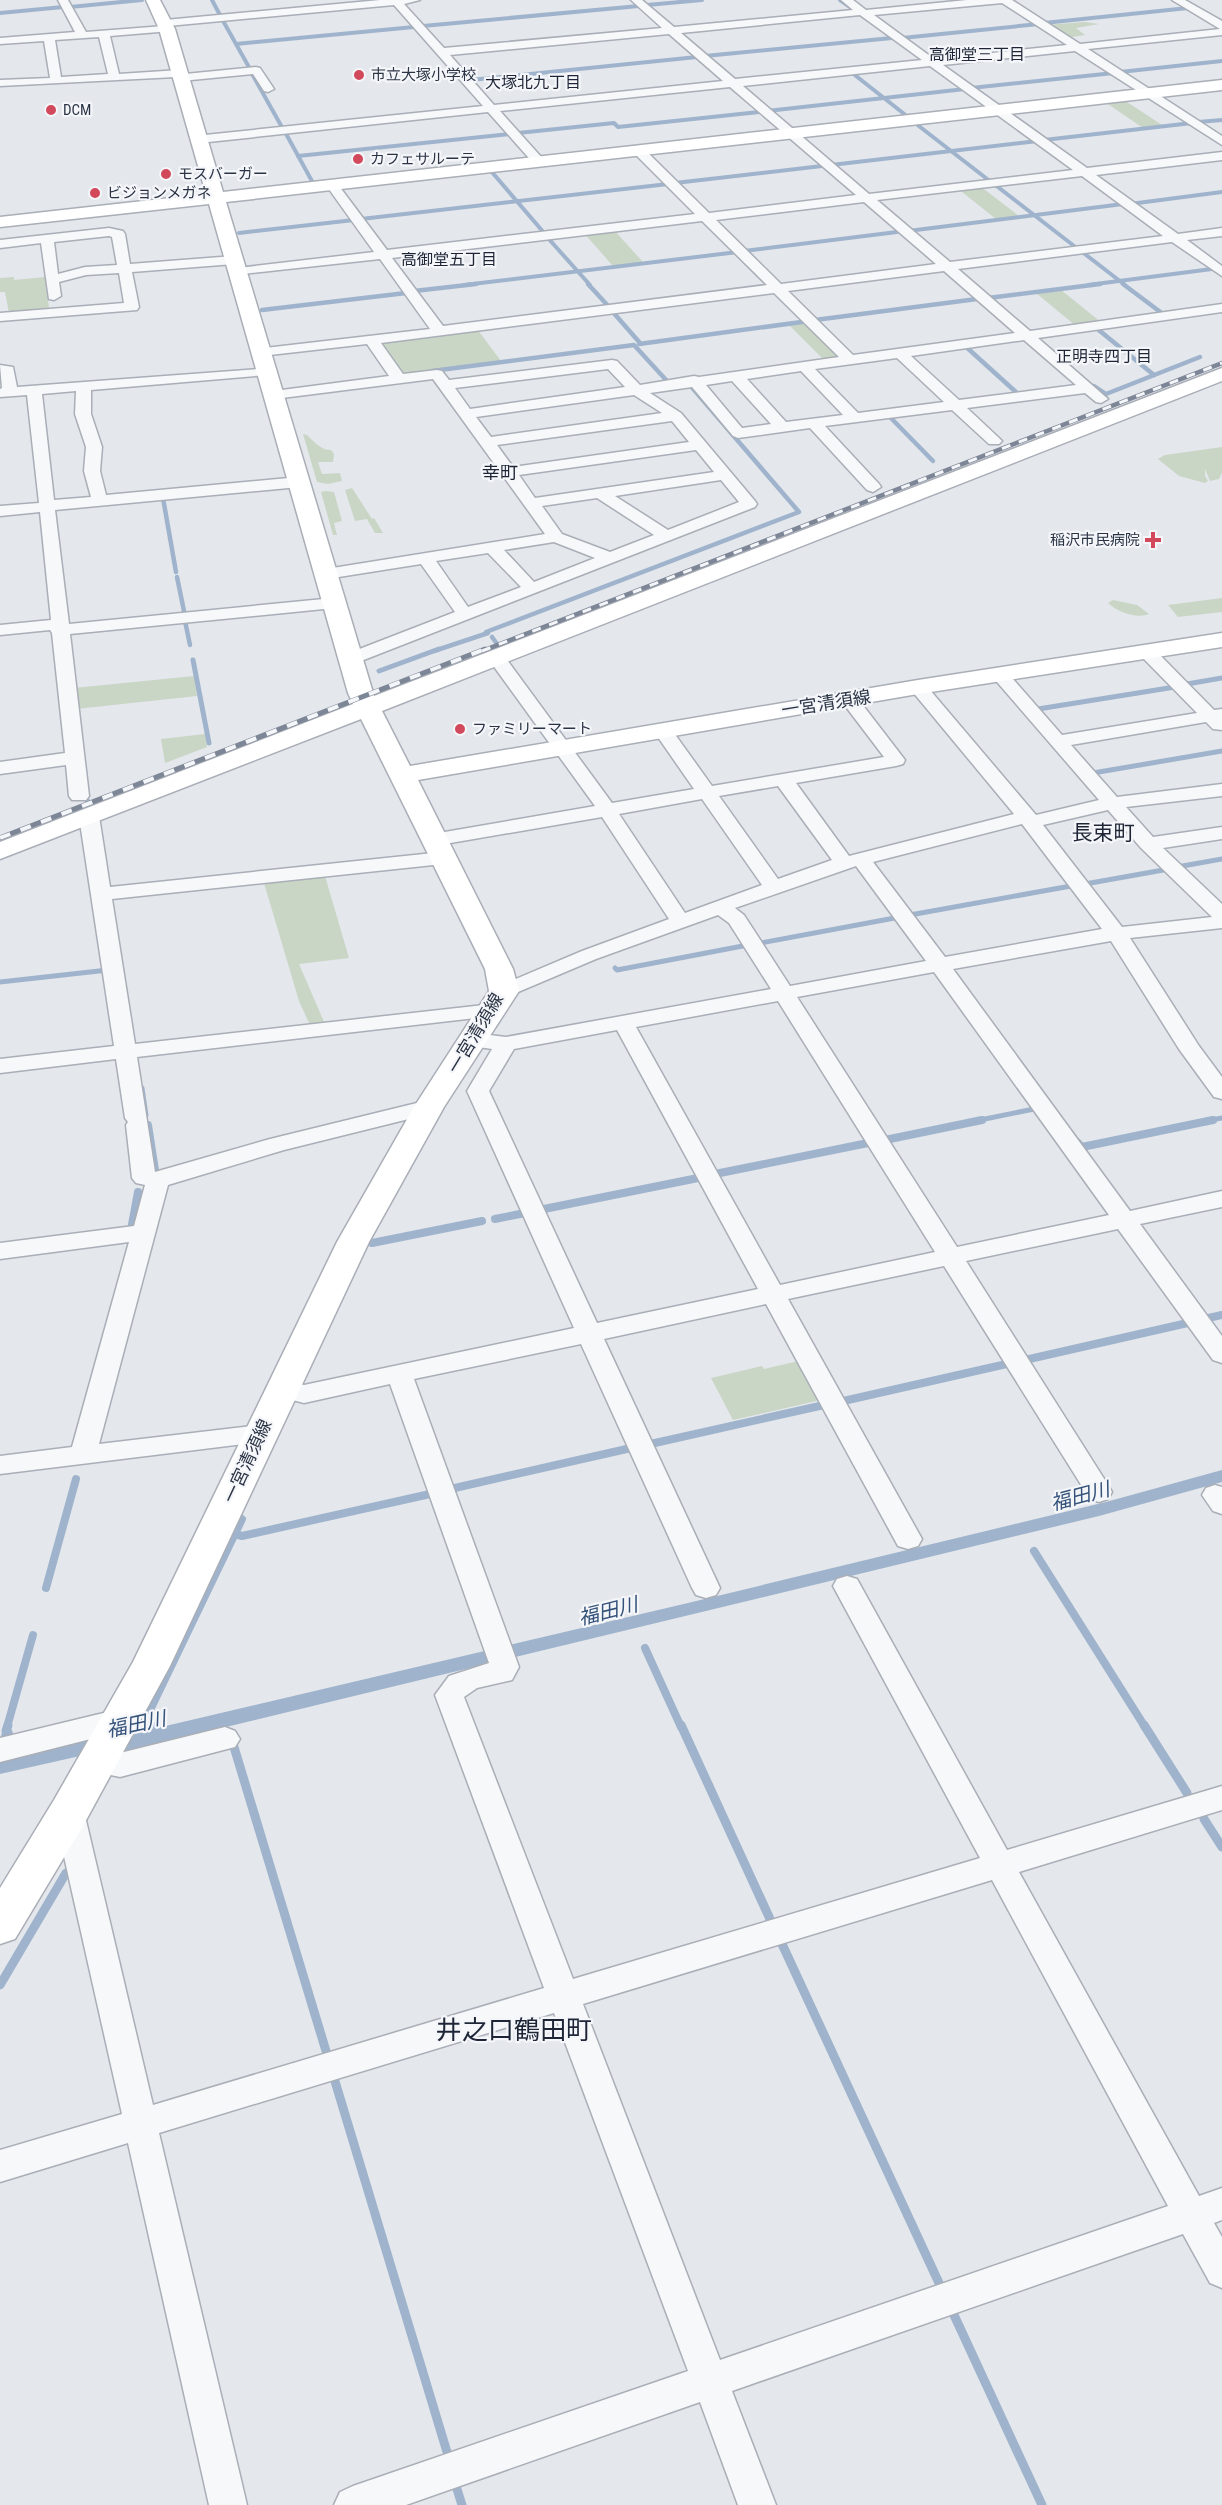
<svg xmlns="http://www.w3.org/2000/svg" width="1222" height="2505" font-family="'Roboto Condensed','Noto Sans JP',sans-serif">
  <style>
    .green { fill: #c9d6c5 }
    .water { fill: #9fb4cc }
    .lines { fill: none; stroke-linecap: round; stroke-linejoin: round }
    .stream-far4 { stroke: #9fb4cc; stroke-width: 4 }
    .stream-far3 { stroke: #9fb4cc; stroke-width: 4.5 }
    .stream-far2 { stroke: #9fb4cc; stroke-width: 5 }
    .stream-far1 { stroke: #9fb4cc; stroke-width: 8 }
    .stream { stroke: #9fb4cc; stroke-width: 9 }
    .street-casing { stroke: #a9aeb7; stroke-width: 3 }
    .secondary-casing { stroke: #a9aeb7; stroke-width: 3 }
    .street { fill: #f7f8fa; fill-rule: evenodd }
    .secondary { fill: #fff; fill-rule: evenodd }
    .rail-far1-casing { stroke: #7d8696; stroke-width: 4.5 }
    .rail-casing { stroke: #7d8696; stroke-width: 5 }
    .rail-far1 { stroke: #f4f6f9; stroke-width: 3; stroke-dasharray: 9; stroke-linecap: butt }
    .rail { stroke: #f4f6f9; stroke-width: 4; stroke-dasharray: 11; stroke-linecap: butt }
    .poi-dot { fill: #d1495b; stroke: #f4f6f9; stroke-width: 2 }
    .labels { text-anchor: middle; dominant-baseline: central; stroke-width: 4.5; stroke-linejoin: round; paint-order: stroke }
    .far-poi-label { font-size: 15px; fill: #2b3445; stroke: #f4f6f9; text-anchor: start }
    .far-neighbourhood-label { font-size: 16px; fill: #1d2536; stroke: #f4f6f9 }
    .far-quarter-label { font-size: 18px; fill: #1d2536; stroke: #f4f6f9 }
    .street-label { font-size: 18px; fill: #2b3445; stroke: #f4f6f9 }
    .water-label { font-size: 20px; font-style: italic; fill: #34527a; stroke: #f4f6f9 }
    .quarter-label { font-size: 21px; fill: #1d2536; stroke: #f4f6f9 }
    .near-quarter-label { font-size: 26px; fill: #1d2536; stroke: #f4f6f9 }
  </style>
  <rect width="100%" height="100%" fill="#e4e7ec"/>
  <g class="green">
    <polygon points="1084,22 1099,24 1076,28 1085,35 1066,38 1046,25"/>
    <polygon points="1124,100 1162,125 1143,128 1105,102"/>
    <polygon points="980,186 1019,216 996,219 957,188"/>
    <polygon points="613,229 643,262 613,266 583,232"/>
    <polygon points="14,277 14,280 45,277 49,308 9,313 5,292 0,292 0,278"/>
    <polygon points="1061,290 1102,323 1076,326 1036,293"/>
    <polygon points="810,322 845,356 824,360 789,325"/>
    <polygon points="477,329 501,361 398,375 376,343"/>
    <path d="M303,434l4,1c7,7 14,15 24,15l3,4 -1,8h-15l4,12 18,-1 2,8 -14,3 -11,-2z"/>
    <polygon points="1222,447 1222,473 1219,479 1210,481 1205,469 1205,476 1208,481 1205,483 1179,476 1158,459 1165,455"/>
    <polygon points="352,488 372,519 374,518 383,533 375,533 367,519 355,521 345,490"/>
    <polygon points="326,491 334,492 342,521 334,523 337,535 333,535 321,492"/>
    <polygon points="1222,598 1222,612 1178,617 1168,605"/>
    <path d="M1113,600l24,5 12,9c-12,5 -32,-2 -41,-11z"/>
    <polygon points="194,676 197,696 76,709 74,688"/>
    <polygon points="205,734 207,747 165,763 161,739"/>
    <polygon points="325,876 349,958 299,964 325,1024 310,1025 299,1001 264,883"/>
    <polygon points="803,1360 825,1399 733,1420 711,1378 762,1366 764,1369"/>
  </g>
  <path class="water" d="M1222,1470v12l-123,34 -960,232 -8,8h-51l-80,18v-34l5,-19c11,10 10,22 10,36l46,-10 30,-12 59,-6v-6l5,-1 2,6 531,-125 418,-101z"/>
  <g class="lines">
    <g class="stream-far4">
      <polyline points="212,0 221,17"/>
      <polyline points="840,0 853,9"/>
      <polyline points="647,5 702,0"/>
      <polyline points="70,7 142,0"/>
      <polyline points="0,13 63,7"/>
      <polyline points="222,19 250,69"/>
      <polyline points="1044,23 1188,8"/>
      <polyline points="423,26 639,6"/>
      <polyline points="902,38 1039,24"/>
      <polyline points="236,44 414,27"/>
      <polyline points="705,56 892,38 886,33"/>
      <polyline points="251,72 283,129"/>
      <polyline points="851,72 908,117"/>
      <polyline points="1120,72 1222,61"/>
      <polyline points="471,80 697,57"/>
      <polyline points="971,88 1114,73"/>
      <polyline points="767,111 965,89"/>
      <polyline points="1198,122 1222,120"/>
      <polyline points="915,123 991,182"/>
      <polyline points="285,132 313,183"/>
      <polyline points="518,133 614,123 618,127 759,112"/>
      <polyline points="1044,140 1192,123"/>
      <polyline points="298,156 510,134"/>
      <polyline points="831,165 1038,141"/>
      <polyline points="491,171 545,234"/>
      <polyline points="675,183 822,166"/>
      <polyline points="994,184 1078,249"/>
      <polyline points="1130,204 1222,192"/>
      <polyline points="361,219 668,184"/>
      <polyline points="908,231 1123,204"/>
      <polyline points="239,233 354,220"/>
      <polyline points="547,237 590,285"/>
      <polyline points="744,251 897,232"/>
      <polyline points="1081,251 1125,285"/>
      <polyline points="464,285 738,252"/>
      <polyline points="1088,285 1212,269"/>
    </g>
    <g class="stream-far3">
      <polyline points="588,284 610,308"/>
      <polyline points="1123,284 1163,314"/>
      <polyline points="414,291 476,284"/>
      <polyline points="988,298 1100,284"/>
      <polyline points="262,310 406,293"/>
      <polyline points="612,311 640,343"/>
      <polyline points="815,320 977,299"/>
      <polyline points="1095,327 1154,375"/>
      <polyline points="639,344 809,321"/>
      <polyline points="964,345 1017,393"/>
      <polyline points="432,371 634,345 667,381"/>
      <polyline points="1094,386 1106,394 1200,357"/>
      <polyline points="888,415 933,461"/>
      <polyline points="163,498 176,572"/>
      <polyline points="177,577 185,616"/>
      <polyline points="185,621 190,645"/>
      <polyline points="486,632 799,512 689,384"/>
      <polyline points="492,637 500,648"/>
      <polyline points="434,651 488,633"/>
    </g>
    <g class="stream-far2">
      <polyline points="193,660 209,743"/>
      <polyline points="379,671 439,649"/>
      <polyline points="1187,684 1222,678"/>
      <polyline points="1038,709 1175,687"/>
      <polyline points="1093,773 1222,751"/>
      <polyline points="85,795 90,807"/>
      <polyline points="1177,867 1222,859"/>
      <polyline points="1085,884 1169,869"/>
      <polyline points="910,915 1071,886"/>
      <polyline points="761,943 900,917"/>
      <polyline points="615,968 617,970 748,945"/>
      <polyline points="0,982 108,970"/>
      <polyline points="142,1088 146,1115"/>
      <polyline points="975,1121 1039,1108"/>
      <polyline points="1206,1121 1222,1118"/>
    </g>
    <g class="stream-far1">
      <polyline points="148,1125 155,1170"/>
      <polyline points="885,1140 982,1120"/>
      <polyline points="1077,1142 1082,1147 1213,1120"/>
      <polyline points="715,1174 873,1142"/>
      <polyline points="539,1210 703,1177"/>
      <polyline points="495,1219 525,1213"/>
      <polyline points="127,1230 131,1230 138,1192"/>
      <polyline points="372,1243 482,1221"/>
      <polyline points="1204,1319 1222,1315"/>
      <polyline points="1025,1360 1192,1322"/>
      <polyline points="839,1402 1011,1363"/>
      <polyline points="646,1445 824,1405"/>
      <polyline points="446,1490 631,1448"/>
      <polyline points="234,1534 242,1536 430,1494"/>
      <polyline points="1034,1551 1145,1727"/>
      <polyline points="46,1588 76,1479"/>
      <polyline points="645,1648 681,1727"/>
      <polyline points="150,1710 242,1519"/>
      <polyline points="7,1727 33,1635"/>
    </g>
    <g class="stream">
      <polyline points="681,1725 770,1919"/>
      <polyline points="1144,1725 1187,1793"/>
      <polyline points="6,1731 8,1725"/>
      <polyline points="234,1747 326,2051"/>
      <polyline points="1204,1819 1222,1847"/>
      <polyline points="782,1944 939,2283"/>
      <polyline points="0,1985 66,1873"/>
      <polyline points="334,2078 447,2452"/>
      <polyline points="954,2315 1042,2505"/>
      <polyline points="457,2489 462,2505"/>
    </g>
    <defs>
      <g id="street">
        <path d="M58,0h10l18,32 78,-6 -4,-3 5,-3 215,-20h40l-16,4 40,44 218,-20 -31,-28h11l32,27 179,-17 -12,-10h12l13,10 101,-10h45l68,44 140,-15 -48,-29h13l37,21v14l-134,14 134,87v9l-147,-94 -132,14 144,103 135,-16v8l-126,15 82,59 44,-6v8l-35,4 35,26v10l-50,-34 -214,27 72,62 192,-27v8l-184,26 70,61 -7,4 -5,-1 -11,-9 -118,15 32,30 3,3 -3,3h-10l-37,-34 -127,16 54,58 2,3 -8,5 -6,-2 -57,-62 -72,10 -5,-2 -41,-49 -42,6 31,20 74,88 2,3 -2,3 -399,156h-12l-3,-4 3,-4 111,-43 -34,-48 -95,15 -6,-1 -2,-4 2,-4 225,-36 -112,-155 -159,20 -7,-4 7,-4 115,-15 -22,-32 -106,12 -5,-1 -2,-3 2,-3 174,-20 -50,-70 -147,16 -2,-3 2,-3 5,-1 136,-16 -48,-67 2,-3h8l51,68 308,-36 -60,-60 -2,-3 6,-4 4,1 66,65 147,-18 -126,-108 -230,24 43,48 2,3 -2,3h-8l-47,-53 -289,31 -6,-4 2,-3 288,-30 -89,-101 -226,21 4,3 -1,2 -61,5 9,38 61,-4 4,1 1,3 71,-7 4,1 14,21 -6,3 -4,-1 -11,-17 -72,7 -4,-1 -1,-3 -176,9v-6l50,-2 -6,-37 -44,3v-6l75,-6zM1002,3l65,42 -133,14 -60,-44zM860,15l62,45 -187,19 -54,-46zM669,34l54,47 -229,24 -44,-50zM99,37l9,37 -47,3 -6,-37zM930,66l143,104 -204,24 -126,-108zM1082,176l81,60 -213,26 -73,-62zM864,202l72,62 -155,20 -65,-64zM702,221l65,64 -324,41 -51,-68zM944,271l71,62 -162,22 -65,-64zM774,293l65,64 -140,20 -5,-1 -54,9 -23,-24 -5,-1 -163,20 -7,-9 -5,-1 -34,4 -22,-31zM1024,340l52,45 -117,15 -48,-44zM897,358l47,44 -86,11 -43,-44zM608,369l17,18 -155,22 -15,-21zM801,371l42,44 -57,7 -39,-43zM732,381l39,43 -29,4 -36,-43zM634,395l28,18 -171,24 -15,-20zM672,421l17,21 -176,25 -16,-22zM696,450l18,22 -179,26 -16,-23zM721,480l18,22 -71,28 -53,-34zM597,498l57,37 -44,17 -48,-18 -20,-28zM554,542l41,16 -61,24 -30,-32zM488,553l33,34 -53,20 -32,-46z"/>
        <path d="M109,228l14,3 2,3 5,30 104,-8 7,4 -7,4 -102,8 7,35 -2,3 -137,11v-8l124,-10 -5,-30 -33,2 -27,7 2,14 -7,4 -5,-1 -8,-56 -41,5v-8zM109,236l3,1 5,28 -32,2 -27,7 -4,-32z"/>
        <path d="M0,365l13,2 4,20 255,-19 2,3 -7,4 -176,15v24l11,33 -2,24 6,24 193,-18 8,5 -8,5 -244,23 14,114 265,-26 6,1 3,4 -3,4 -6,1 -264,26 19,162 -3,4h-14l-3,-4 -3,-31 -66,9v-12l65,-9 -13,-120 -2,-3 -50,5v-10l51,-5 -11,-108 -40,4v-10l39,-3 -12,-108 -27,2v-8l2,-1zM76,391l-1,23 11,33 -2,24 7,26 -37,3 -12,-106z"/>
        <path d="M1147,647l6,1 61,62 8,-1v21l-9,-1 -7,-7 -135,23 46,52 105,-13v12l-96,11 27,30 69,-10v12l-59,9 59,56v24l-92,10 69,108 23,31v22l-8,-2 -35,-48 -68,-108 -158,28 177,242 92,-20v16l-82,17 82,112v27l-9,-3 -95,-131 -152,32 142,224 4,7 -4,7 -9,3 -9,-3 -146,-233 -156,33 134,240 -4,7 -10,3 -10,-3 -132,-242 -162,35 116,249 -4,7 -10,3 -10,-3 -4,-7 -111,-244 -167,35 105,288 -7,13 -35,8 -13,9 109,282 407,-121 -147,-272 4,-7 10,-3 10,3 150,271 215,-64v24l-203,62 180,324 23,-8v32l-8,3 8,14v51l-12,-5 -27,-49 -451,157 44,114h-38l-38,-103 -294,103h-72l6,-13 13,-6 335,-115 -134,-358 -395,120 88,372h-38l-81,-362 -128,39v-32l122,-36 -68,-302 4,-9 11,-3 11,3 4,9 69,293 391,-117 -109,-293 14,-19 40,-13 -99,-279 -86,19 -31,-8 -4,-6 4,-6 9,-3 22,5 270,-57 -107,-237 25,-42 -27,-4 -3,-5 3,-5 8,-2 33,4 265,-48 -42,-66 -11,-8 -122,44 -85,36 -7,2 -7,-2 -4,-4 4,-4 85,-36 87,-32 -67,-102 -169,29 -7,-2 -3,-4 3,-4 7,-2 162,-28 -108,-149 3,-4h12l110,150 82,-14 -41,-59 2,-4h14l43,60 172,-29 -44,-58 3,-4h12l50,65 -2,4 -7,2 -100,17 53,73 165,-42 -102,-123 -3,-4 3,-4h12l112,132 63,-15 -108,-125 3,-4h12l56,64 135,-22 -56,-57 -3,-4 3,-4zM778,786l54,74 -54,19 -59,-83zM702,799l60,86 -77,28 -66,-99zM1108,810l33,38 71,69 -90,10 -79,-102zM1022,824l80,105 -157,28 -72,-95zM856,866l70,95 -136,25 -46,-71 -9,-7zM934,972l175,243 -152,32 -160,-250zM778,1001l157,251 -155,33 -144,-258zM617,1030l141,259 -161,34 -108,-232 25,-42zM992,1880l176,326 -448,154 -137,-356z"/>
        <polygon points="89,810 96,812 99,816 110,887 443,852 450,854 453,858 450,862 443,864 112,899 135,1044 493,1004 501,1005 504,1010 501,1015 493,1016 137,1057 155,1172 270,1139 429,1100 437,1102 440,1107 437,1112 284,1150 168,1185 99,1444 260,1425 269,1427 273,1434 269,1441 0,1474 0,1456 72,1447 129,1242 0,1259 0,1243 134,1226 145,1185 136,1183 132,1178 126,1125 128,1122 125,1118 116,1059 0,1073 0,1059 114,1046 79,816 82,812"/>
        <polygon points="1215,1485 1222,1487 1222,1514 1213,1511 1202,1495 1206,1488"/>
        <polygon points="120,1709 130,1713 135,1721 130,1729 0,1762 0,1738"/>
        <polygon points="225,1727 235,1731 240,1739 235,1747 120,1777 87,1770 82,1762 87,1754 97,1750 120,1753"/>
      </g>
      <polygon id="secondary" points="146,0 160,0 175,29 223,192 1222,80 1222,90 226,202 374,696 1222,368 1222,381 382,711 410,766 918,680 1222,633 1222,647 918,694 418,780 513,969 519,991 444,1107 369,1242 170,1666 84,1824 15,1939 0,1944 0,1888 54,1800 133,1662 337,1242 414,1107 489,991 485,969 361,719 0,859 0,842 353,704 348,693 209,204 0,227 0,217 206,194 159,29"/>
    </defs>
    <use href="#street" class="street-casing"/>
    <use href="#secondary" class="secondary-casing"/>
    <use href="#street" class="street"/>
    <use href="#secondary" class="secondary"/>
    <defs>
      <polyline id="rail-far1" points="482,651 1222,363"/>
      <polyline id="rail" points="0,838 485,649"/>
    </defs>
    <use href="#rail-far1" class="rail-far1-casing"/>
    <use href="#rail" class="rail-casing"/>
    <use href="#rail-far1" class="rail-far1"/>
    <use href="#rail" class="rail"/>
  </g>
  <g class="poi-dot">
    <circle cx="359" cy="75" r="6"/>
    <circle cx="51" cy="110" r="6"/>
    <circle cx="358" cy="159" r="6"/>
    <circle cx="166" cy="174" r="6"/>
    <circle cx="95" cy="193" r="6"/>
    <path d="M1150 531h6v6h6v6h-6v6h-6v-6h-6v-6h6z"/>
    <circle cx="460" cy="729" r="6"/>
  </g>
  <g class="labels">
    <g class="far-poi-label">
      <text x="371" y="75">市立大塚小学校</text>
      <text x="63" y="110">DCM</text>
      <text x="370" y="159">カフェサルーテ</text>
      <text x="178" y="174">モスバーガー</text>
      <text x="107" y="193">ビジョンメガネ</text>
      <text x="1140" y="540" text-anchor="end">稲沢市民病院</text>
      <text x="472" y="729">ファミリーマート</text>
    </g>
    <g class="far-neighbourhood-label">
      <text x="977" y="54">高御堂三丁目</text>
      <text x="533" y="82">大塚北九丁目</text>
      <text x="449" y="259">高御堂五丁目</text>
      <text x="1104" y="356">正明寺四丁目</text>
    </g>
    <g class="far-quarter-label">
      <text x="500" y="472">幸町</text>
    </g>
    <g class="street-label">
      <text transform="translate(826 703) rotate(-9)">一宮清須線</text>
      <text transform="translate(475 1033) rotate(-59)">一宮清須線</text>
      <text transform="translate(247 1461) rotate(-65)">一宮清須線</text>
    </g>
    <g class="water-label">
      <text transform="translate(1080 1496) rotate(-15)">福田川</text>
      <text transform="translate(608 1611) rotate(-14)">福田川</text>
      <text transform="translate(136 1724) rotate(-12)">福田川</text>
    </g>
    <g class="quarter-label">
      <text x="1103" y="833">長束町</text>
    </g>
    <g class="near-quarter-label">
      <text x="514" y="2030">井之口鶴田町</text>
    </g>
  </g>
</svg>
